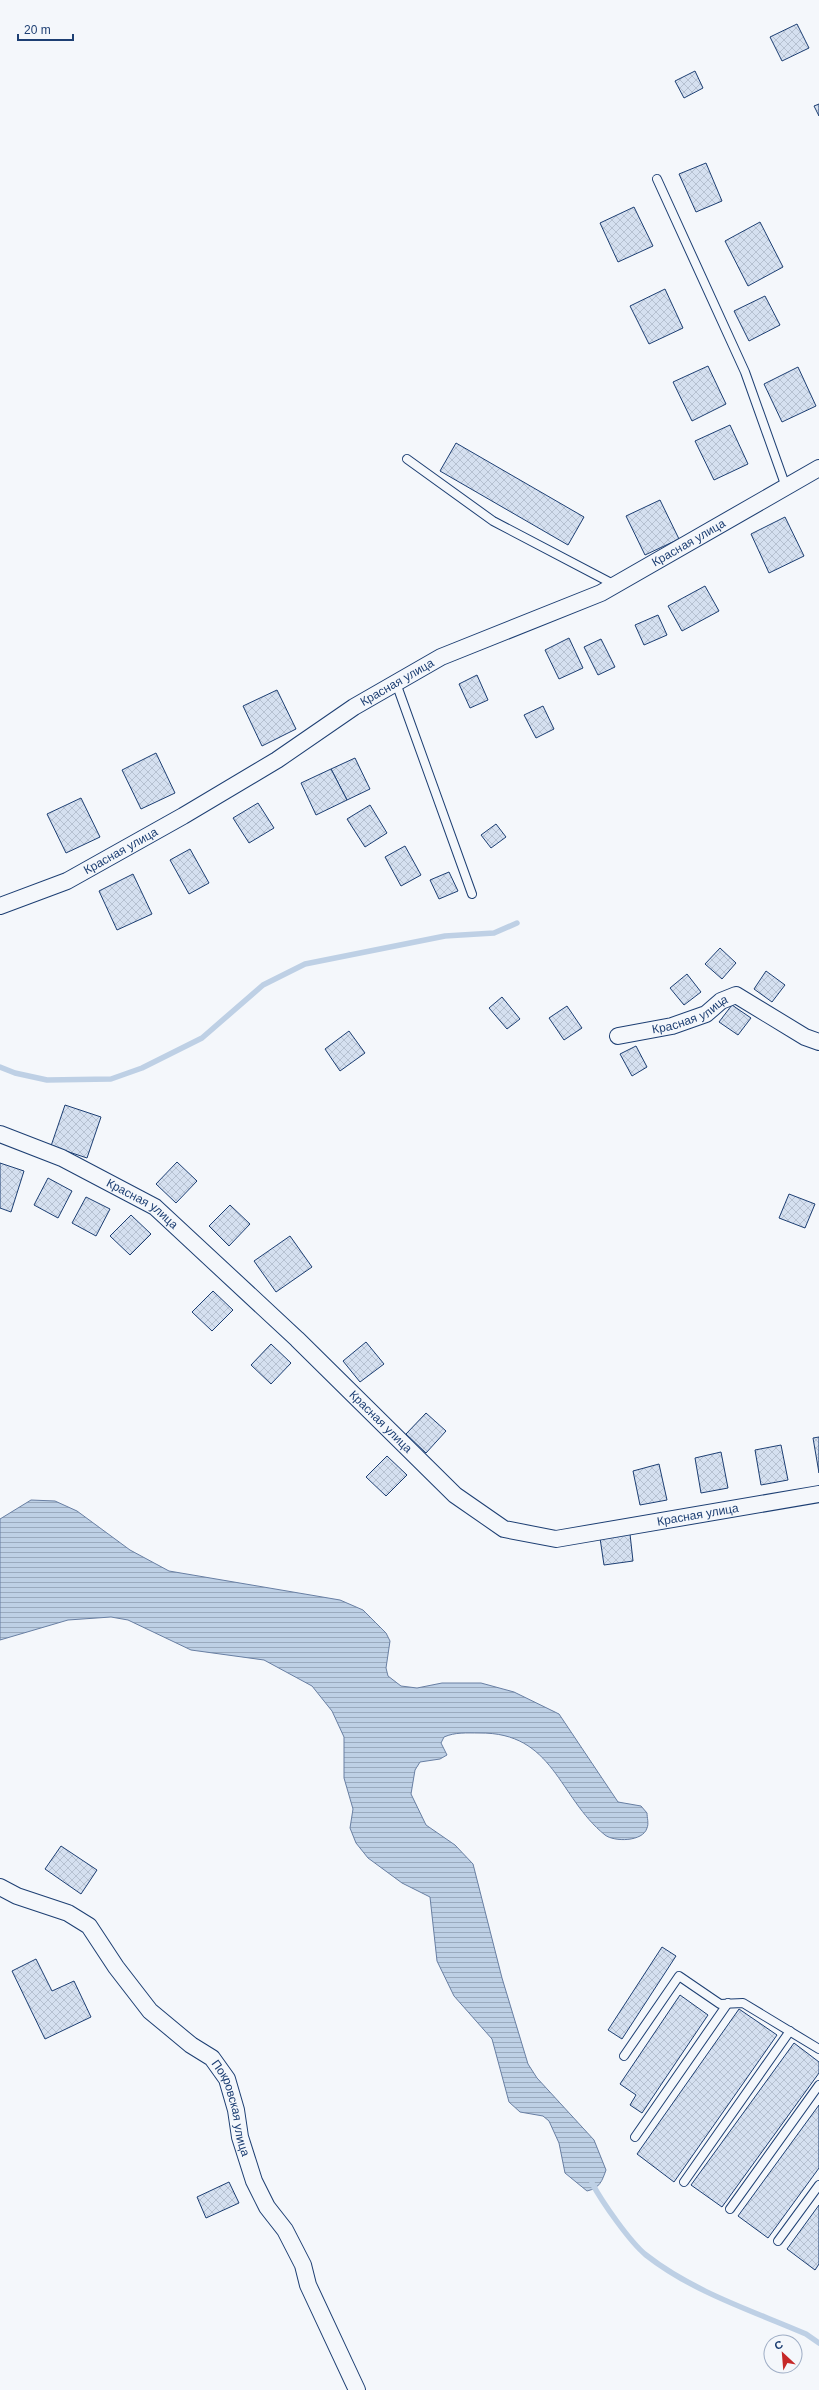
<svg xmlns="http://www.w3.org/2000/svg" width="819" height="2390" font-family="Arial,sans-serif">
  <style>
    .water { fill: url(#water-rules); stroke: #687fa3 }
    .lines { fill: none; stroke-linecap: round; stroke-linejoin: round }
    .stream { stroke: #bed0e5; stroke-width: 5.5 }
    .building { fill: url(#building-cross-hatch); stroke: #1d3f73 }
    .lane-casing { stroke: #1d3f73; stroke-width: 10 }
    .street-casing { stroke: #1d3f73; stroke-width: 18 }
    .lane { stroke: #f4f7fb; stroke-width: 8 }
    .street { stroke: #f4f7fb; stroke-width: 16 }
    .labels { text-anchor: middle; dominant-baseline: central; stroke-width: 3; stroke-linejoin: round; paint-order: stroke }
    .street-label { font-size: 12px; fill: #1d3f73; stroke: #f4f7fb }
  </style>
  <defs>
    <pattern id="water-rules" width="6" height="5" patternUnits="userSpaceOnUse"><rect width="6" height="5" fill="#bed0e5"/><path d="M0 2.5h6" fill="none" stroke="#9aaabe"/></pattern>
    <pattern id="building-cross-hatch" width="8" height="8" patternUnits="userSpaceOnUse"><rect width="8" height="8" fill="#d5e0f0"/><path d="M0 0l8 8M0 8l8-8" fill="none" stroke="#b6c1d1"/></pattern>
  </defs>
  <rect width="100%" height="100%" fill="#f4f7fb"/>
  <path class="water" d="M31,1500l24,1 22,10 53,39 39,21 171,29 23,10 23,23 4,8 -4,27 2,8 13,10 16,2 25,-5h39l33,9 45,22 59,88 23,4 6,7c0,4 2,11 0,15 -4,14 -33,14 -42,7 -47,-38 -51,-103 -126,-102 -12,0 -24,-1 -35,4l-3,6 6,12 -7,4 -20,3 -5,8 -4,24 15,31 29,20 18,19 29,114 26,86 9,14 57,62 12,30c-4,11 -6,18 -19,21l-22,-18 -6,-30 -10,-22 -6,-5 -23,-4 -11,-10 -17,-63 -38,-43 -17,-35 -7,-64 -28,-14 -34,-25 -12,-15 -6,-15 3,-19 -9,-31v-41l-12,-26 -20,-25 -48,-26 -73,-10 -63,-30 -17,-3 -43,3 -68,20v-121z"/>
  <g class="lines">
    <g class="stream">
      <polyline points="0,1067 15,1073 47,1080 111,1079 142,1068 202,1038 263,985 305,964 445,936 494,933 517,923"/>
      <path d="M592,2183c10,19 38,59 54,72 47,37 107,56 160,79l13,9"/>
    </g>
  </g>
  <g class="building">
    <polygon points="797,24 809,48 782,61 770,37"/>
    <polygon points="695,71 703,88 684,98 675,81"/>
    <polygon points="819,104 819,116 814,106"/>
    <polygon points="706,163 722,201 696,212 679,174"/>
    <polygon points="634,207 653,246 618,262 600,223"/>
    <polygon points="760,222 783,267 748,286 725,241"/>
    <polygon points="665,289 683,328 649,344 630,306"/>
    <polygon points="765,296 780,325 749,341 734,311"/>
    <polygon points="708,366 726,404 692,421 673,382"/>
    <polygon points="798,367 816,406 782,422 764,384"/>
    <polygon points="730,425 748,464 714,480 695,441"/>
    <polygon points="456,443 584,517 568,545 440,471"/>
    <polygon points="660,500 679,539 645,555 626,516"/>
    <polygon points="785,517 804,556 769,573 751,534"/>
    <polygon points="705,586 719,611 682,631 668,606"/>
    <polygon points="658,615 667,635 644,645 635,625"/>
    <polygon points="569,638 583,668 559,679 545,650"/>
    <polygon points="601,639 615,667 598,675 584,647"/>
    <polygon points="477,675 488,700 470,708 459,684"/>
    <polygon points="277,690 296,729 262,746 243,706"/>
    <polygon points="543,706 554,729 536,738 524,715"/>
    <polygon points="156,753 175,793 141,809 122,770"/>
    <polygon points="355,758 370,789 347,800 331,769"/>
    <polygon points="331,769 347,800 316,815 301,783"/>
    <polygon points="81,798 100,837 66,853 47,814"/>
    <polygon points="258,803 274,828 249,843 233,818"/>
    <polygon points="370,805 387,833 365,847 347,819"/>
    <polygon points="496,824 506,837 491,848 481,835"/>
    <polygon points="405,846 421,875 401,886 385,857"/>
    <polygon points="190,849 209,883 189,894 170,860"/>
    <polygon points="449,872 458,891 439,899 430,880"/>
    <polygon points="133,874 152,914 117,930 99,891"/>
    <polygon points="720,948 736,963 722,979 705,964"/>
    <polygon points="766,971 785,985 772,1002 754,989"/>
    <polygon points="687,974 701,992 684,1005 670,988"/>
    <polygon points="502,997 520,1019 507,1029 489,1008"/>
    <polygon points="732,1005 751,1018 738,1035 719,1022"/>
    <polygon points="567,1006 582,1028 564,1040 549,1018"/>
    <polygon points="349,1031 365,1053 340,1071 325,1049"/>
    <polygon points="636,1046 647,1067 632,1076 620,1054"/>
    <polygon points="65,1105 101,1117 87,1158 51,1146"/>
    <polygon points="177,1162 197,1181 176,1203 156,1184"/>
    <polygon points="0,1163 24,1171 11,1212 0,1208"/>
    <polygon points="48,1178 72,1191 58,1218 34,1205"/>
    <polygon points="789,1194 815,1204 805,1228 779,1218"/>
    <polygon points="86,1197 110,1209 96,1236 72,1223"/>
    <polygon points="230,1205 250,1224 229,1246 209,1226"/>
    <polygon points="131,1215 151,1234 130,1255 110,1236"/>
    <polygon points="290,1236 312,1267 276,1292 254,1261"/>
    <polygon points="213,1291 233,1310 212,1331 192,1312"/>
    <polygon points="366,1342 384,1364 360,1382 343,1361"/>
    <polygon points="271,1344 291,1363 271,1384 251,1365"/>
    <polygon points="426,1413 446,1431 426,1453 406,1434"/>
    <polygon points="819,1437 819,1473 813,1438"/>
    <polygon points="781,1445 788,1480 761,1485 755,1450"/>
    <polygon points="721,1452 728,1488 701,1493 695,1458"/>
    <polygon points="387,1456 407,1475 386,1496 366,1477"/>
    <polygon points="659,1464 667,1500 640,1505 633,1471"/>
    <polygon points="630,1534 633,1561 604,1565 600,1538"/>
    <polygon points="61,1846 97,1870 81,1894 45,1869"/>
    <polygon points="662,1947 676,1956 622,2039 608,2030"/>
    <polygon points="36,1959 52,1991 74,1981 91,2017 45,2039 12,1971"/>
    <polygon points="680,1995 708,2015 642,2113 630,2105 636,2095 620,2084"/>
    <polygon points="739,2009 777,2035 674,2182 637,2154"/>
    <polygon points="794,2043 819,2062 819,2073 722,2207 691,2185"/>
    <polygon points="819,2105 819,2168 768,2238 738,2216"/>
    <polygon points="229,2182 239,2203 206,2218 197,2197"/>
    <polygon points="819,2205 819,2264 815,2270 787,2249"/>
  </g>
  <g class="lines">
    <defs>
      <g id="lane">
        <polyline points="657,179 745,372 786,487"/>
        <polyline points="407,459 493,521 615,585"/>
        <polyline points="396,683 472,894"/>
        <polyline points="624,2056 679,1976 720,2004 743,2003 819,2049"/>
        <polyline points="635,2137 728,2003"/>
        <polyline points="684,2182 790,2031"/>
        <polyline points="730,2209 819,2085"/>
        <polyline points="778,2241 819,2185"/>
      </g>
      <g id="street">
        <path id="s1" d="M0,906l67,-25 116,-65 94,-56 77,-53 87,-50 160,-64 218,-125"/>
        <path id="s2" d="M618,1036l54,-10 34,-12 15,-13 15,-6 69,42 14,5"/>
        <path id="s3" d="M0,1134l62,24 93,49 142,132 158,156 49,34 52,10 263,-45"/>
        <path id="s4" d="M0,1887l17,9 51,17 21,13 27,41 34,44 41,34 21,13 15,21 9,31 4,27 14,44 13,26 18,23 18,35 5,20 49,105"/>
      </g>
    </defs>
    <use href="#lane" class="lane-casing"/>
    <use href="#street" class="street-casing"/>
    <use href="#lane" class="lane"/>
    <use href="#street" class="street"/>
  </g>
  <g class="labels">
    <g class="street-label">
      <text stroke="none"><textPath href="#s1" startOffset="781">Красная улица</textPath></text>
      <text stroke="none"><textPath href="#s1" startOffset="457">Красная улица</textPath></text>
      <text stroke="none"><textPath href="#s1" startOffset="133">Красная улица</textPath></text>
      <text stroke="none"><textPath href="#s2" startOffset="76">Красная улица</textPath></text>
      <text stroke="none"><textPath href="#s3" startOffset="159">Красная улица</textPath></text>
      <text stroke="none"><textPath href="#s3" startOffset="483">Красная улица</textPath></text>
      <text stroke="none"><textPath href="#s3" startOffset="844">Красная улица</textPath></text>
      <text stroke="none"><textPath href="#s4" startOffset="335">Покровская улица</textPath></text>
    </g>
  </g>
  <g transform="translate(783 2354) rotate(334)"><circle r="19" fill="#f4f7fb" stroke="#9eadc5"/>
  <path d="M0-3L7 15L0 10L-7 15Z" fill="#c62828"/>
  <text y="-6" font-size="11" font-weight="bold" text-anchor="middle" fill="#1d3f73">С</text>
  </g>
  <path d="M18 34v6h55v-6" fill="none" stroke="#1d3f73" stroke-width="2"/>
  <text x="24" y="34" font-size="12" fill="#1d3f73" stroke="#f4f7fb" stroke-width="3" paint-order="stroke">20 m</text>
</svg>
